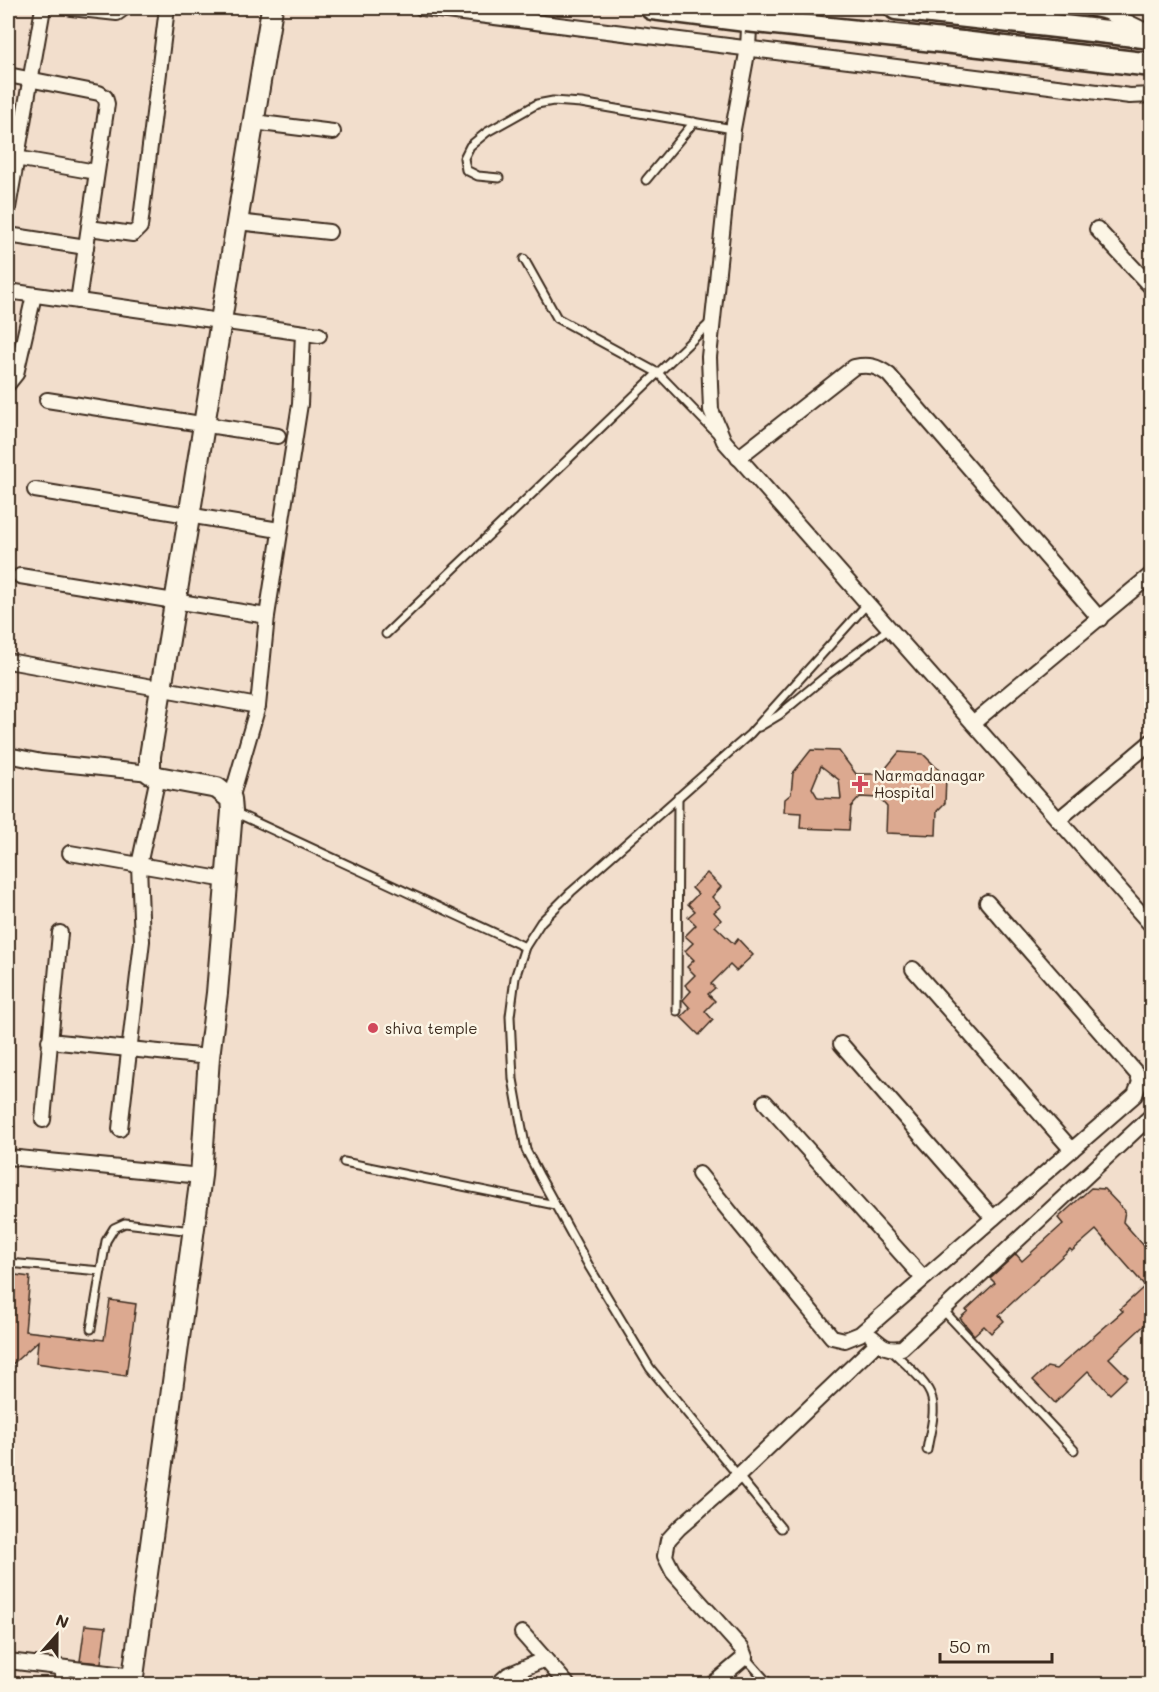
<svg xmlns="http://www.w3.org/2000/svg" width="1159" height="1692" font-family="Mali,sans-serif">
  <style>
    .building { fill: #dca990; stroke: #3b2a1e; stroke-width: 1.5; fill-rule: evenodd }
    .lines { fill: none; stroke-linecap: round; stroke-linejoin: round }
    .service-casing { stroke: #3b2a1e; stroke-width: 11 }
    .minor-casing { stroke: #3b2a1e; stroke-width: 18 }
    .secondary-casing { stroke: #3b2a1e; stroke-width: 24 }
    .primary-casing { stroke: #3b2a1e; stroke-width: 27 }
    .service { stroke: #fcf5e5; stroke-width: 7 }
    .minor { stroke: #fcf5e5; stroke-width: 14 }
    .secondary { stroke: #fcf5e5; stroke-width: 20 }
    .primary { stroke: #fcf5e5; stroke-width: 22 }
    .primary-bridge-casing { stroke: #3b2a1e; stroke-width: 27; stroke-linecap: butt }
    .primary-bridge { stroke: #fcf5e5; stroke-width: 22 }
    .poi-dot { fill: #d1495b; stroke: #fcf5e5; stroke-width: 2 }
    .labels { text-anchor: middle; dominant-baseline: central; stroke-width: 5; stroke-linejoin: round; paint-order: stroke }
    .poi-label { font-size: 15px; fill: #3b2a1e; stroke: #fcf5e5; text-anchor: start }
  </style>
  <rect width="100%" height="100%" fill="#f2decc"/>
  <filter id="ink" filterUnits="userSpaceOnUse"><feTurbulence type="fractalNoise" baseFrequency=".0167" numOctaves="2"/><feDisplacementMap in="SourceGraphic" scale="12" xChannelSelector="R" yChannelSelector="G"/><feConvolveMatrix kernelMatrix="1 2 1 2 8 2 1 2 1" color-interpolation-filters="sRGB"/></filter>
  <g filter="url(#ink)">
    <g class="building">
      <path d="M811,750l28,1 17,23h25l18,-22 24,2 23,23 -1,26 -8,8 -1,24 -50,-2 1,-26 -8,-9 -19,-1 -9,10 -2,23 -49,-2 1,-15 -17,-1 1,-13 6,-5 2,-21zM821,766l18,14 2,19 -23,-1 -6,-10z"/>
      <polygon points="707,873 721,887 712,897 721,906 714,912 721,920 715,926 734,944 738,939 753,955 736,971 730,965 711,984 715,988 708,994 715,1001 705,1011 713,1020 699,1035 681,1017 690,1008 683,1000 691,991 685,985 695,975 687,967 694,960 685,951 693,943 685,936 696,925 688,917 695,911 688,904 698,894 692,888"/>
      <polygon points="1091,1188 1104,1189 1125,1211 1123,1222 1152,1255 1152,1318 1109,1358 1128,1377 1110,1394 1088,1371 1055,1403 1033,1380 1047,1367 1056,1369 1123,1311 1120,1309 1145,1286 1096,1230 1072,1251 1070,1249 999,1315 1004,1321 991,1333 984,1326 974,1335 960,1318 968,1311 966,1310 995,1283 990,1278 1016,1254 1022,1261 1063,1224 1058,1218"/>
      <polygon points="8,1274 30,1277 25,1331 104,1340 110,1300 136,1304 126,1376 36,1363 38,1341 8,1368"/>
      <polygon points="85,1625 106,1627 101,1663 80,1661"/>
    </g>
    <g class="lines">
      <defs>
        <g id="service">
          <polyline points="499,178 478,176 466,170 464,158 470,146 487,132 537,104 553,101 581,103 733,129"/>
          <polyline points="646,180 694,122"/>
          <polyline points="524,259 557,318 658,373 717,434"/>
          <polyline points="386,634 711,322"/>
          <polyline points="759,727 779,715 826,676 890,628"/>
          <polyline points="234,812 525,947"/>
          <polyline points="677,1011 678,797"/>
          <polyline points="344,1162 555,1205"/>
          <polyline points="8,1263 101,1271"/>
          <polyline points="943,1310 1074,1450"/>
          <polyline points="91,1329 106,1241 114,1228 125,1223 192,1231"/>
          <path d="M891,1350c12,12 38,33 41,49 4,16 -3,36 -5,51"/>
          <polyline points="781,1528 650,1368 590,1268 540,1177 526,1150 520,1118 513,1079 510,1016 515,978 525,947 541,922 571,892 750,734 868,603"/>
          <polyline points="745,1657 769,1684"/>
        </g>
        <g id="minor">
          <polyline points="71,8 117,13 124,8"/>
          <polyline points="422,8 1130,96 1152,95"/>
          <polyline points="750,8 748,48 733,129 709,357 711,410 724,441 1152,926"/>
          <polyline points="1090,8 1107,12 1146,31"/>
          <polyline points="8,75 99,93 105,97 107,104 78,301"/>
          <polyline points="253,122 333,132"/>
          <polyline points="10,157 96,172"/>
          <polyline points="8,208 43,8"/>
          <polyline points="237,222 329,232"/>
          <polyline points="89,228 133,234 140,227 167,8"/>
          <polyline points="1097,229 1152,288"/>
          <polyline points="8,235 86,247"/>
          <polyline points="8,291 319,335"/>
          <polyline points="8,384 16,374 34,295"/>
          <polyline points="47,400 278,436"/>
          <path d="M738,458l116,-91c15,-3 23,-1 35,8l211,244"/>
          <polyline points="35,490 273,529"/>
          <polyline points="20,576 267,616"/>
          <polyline points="8,661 258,706"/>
          <polyline points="973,723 1152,574"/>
          <polyline points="8,755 42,762 150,773"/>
          <polyline points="231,799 258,706 267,616 300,404 303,333"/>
          <polyline points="1058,820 1152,741"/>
          <polyline points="70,853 226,880"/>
          <polyline points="913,969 1072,1150"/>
          <polyline points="49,1041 209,1057"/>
          <polyline points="841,1044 993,1218"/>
          <polyline points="765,1102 923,1278"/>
          <polyline points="43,1120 60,933"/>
          <polyline points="120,1129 142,941 139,865 158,777"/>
          <polyline points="8,1157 201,1176"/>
          <polyline points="699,1174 832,1337 845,1340 860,1334 1135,1095 1140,1082 1138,1075 987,902"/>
          <path d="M872,1337c11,10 15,13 30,11l250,-233"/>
          <polyline points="522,1633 567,1684"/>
          <polyline points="8,1661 133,1676"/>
          <polyline points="62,1684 63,1668"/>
          <polyline points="498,1684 508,1675 545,1659"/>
          <polyline points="713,1684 745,1657 742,1649 673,1572 665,1556 668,1540 679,1528 737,1477 878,1342"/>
        </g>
        <polyline id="secondary" points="132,1684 201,1176 209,1057 217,993 232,811 231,799 217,788 158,777 150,773 150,756 272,8"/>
        <g id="primary">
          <polyline points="652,8 746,20"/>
          <polyline points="896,8 1152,37"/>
          <polyline points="962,43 1152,65"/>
        </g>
      </defs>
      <use href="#service" class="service-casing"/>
      <use href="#minor" class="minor-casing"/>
      <use href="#secondary" class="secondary-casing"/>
      <use href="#primary" class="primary-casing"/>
      <use href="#service" class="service"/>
      <use href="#minor" class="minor"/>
      <use href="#secondary" class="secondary"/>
      <use href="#primary" class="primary"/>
      <defs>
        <polyline id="primary-bridge" points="746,20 962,43"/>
      </defs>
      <use href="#primary-bridge" class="primary-bridge-casing"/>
      <use href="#primary-bridge" class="primary-bridge"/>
    </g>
  </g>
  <g class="poi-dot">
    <path d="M857 775h6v6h6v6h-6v6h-6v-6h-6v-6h6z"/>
    <circle cx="373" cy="1028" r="6"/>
  </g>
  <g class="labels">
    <g class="poi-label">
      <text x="874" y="775">Narmadanagar<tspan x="874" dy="17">Hospital</tspan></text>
      <text x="385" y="1028">shiva temple</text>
    </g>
  </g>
  <rect width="1159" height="1692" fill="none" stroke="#fcf5e5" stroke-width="30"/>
  <rect x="15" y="15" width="1129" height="1662" fill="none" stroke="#3b2a1e" stroke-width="2" filter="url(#ink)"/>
  <g transform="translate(57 1635) rotate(21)" stroke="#fcf5e5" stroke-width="4.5" paint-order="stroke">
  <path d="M0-4.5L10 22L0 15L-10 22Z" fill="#3b2a1e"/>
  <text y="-9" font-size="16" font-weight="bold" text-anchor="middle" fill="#3b2a1e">N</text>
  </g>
  <path d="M940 1653v9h112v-9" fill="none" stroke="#3b2a1e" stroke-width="3"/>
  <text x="949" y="1653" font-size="18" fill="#3b2a1e" stroke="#fcf5e5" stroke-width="4.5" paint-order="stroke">50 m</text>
</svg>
